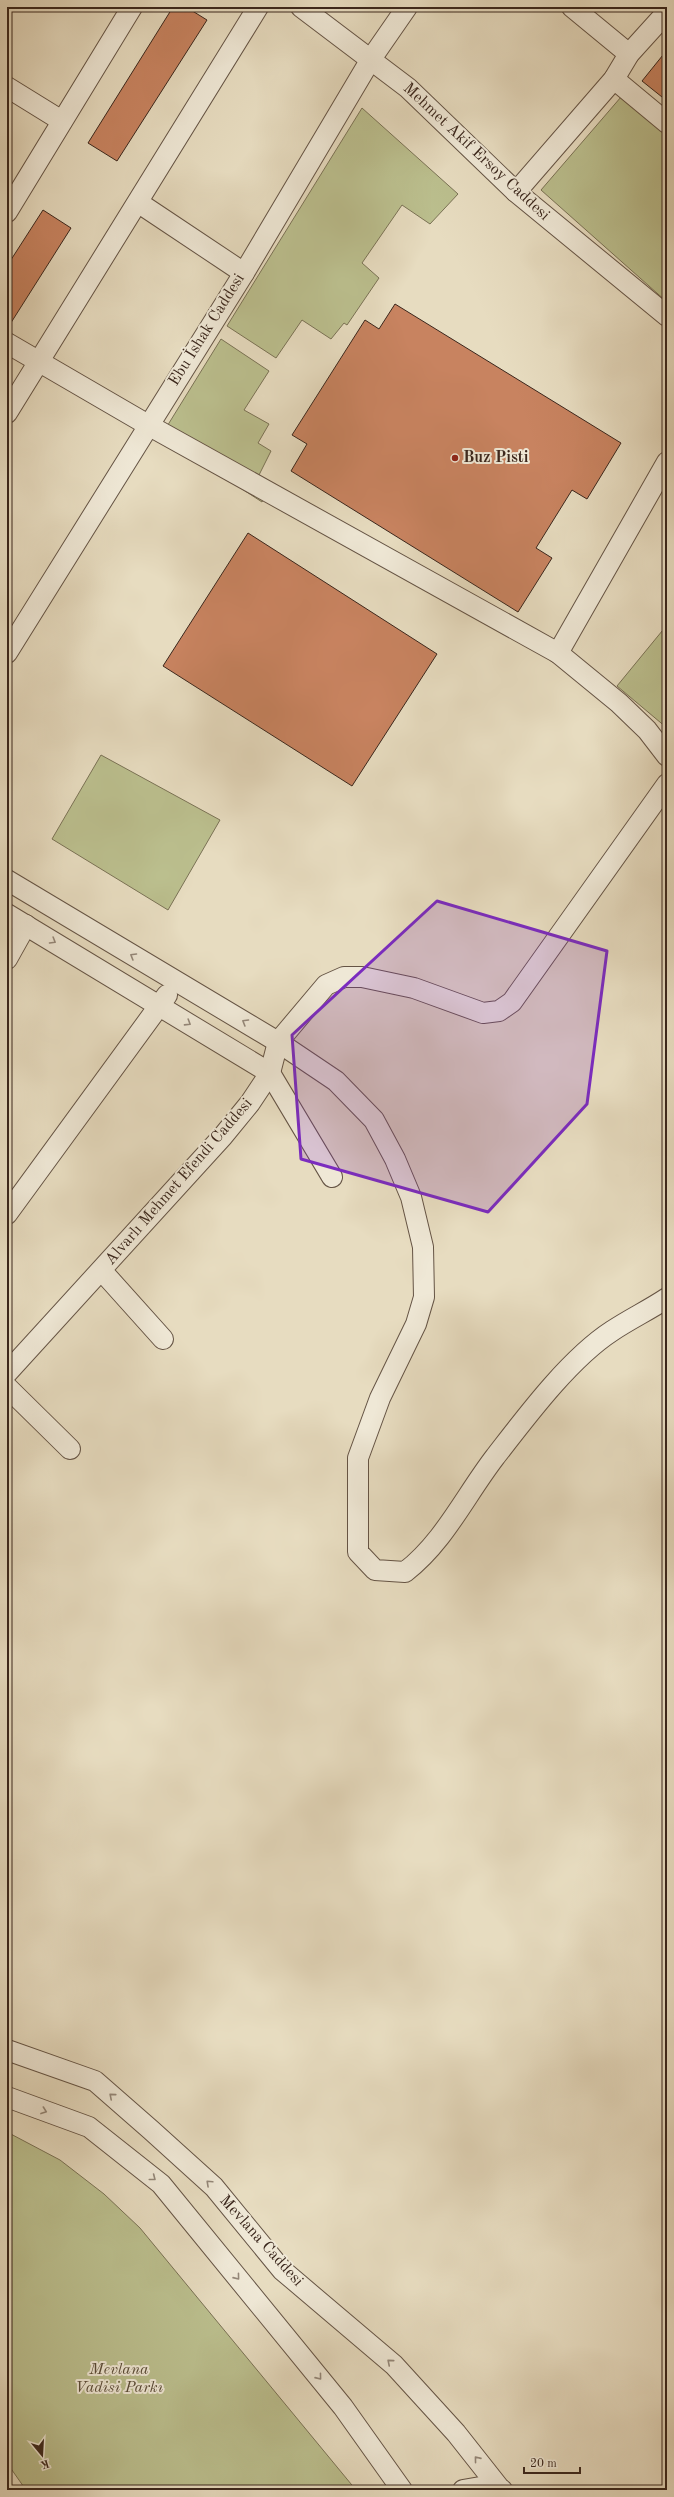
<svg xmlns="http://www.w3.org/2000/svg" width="674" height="2497" font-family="'Old Standard TT',serif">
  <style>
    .green { fill: #bbbf8e; stroke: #7a7255 }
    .building { fill: #c88360; stroke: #3a261c }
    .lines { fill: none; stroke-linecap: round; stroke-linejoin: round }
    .minor-casing { stroke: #655445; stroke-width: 22 }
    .minor { stroke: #efe8d6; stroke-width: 20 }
    .oneway { stroke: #948779 }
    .marked { fill: #7b2cbf; fill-opacity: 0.2; stroke: #7b2cbf; stroke-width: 3; stroke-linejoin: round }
    .poi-dot { fill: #8f2418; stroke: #efe8d6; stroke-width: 1.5 }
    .labels { text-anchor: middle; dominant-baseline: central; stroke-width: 4; stroke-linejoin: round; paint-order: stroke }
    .street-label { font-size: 16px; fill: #3a261c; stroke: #efe8d6 }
    .poi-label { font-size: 16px; font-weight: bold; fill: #3a261c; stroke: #efe8d6; text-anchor: start }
    .park-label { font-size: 16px; font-style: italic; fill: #5a4c38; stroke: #efe8d6 }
  </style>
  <rect width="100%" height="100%" fill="#e7dcc0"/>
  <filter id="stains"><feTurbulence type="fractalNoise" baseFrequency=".005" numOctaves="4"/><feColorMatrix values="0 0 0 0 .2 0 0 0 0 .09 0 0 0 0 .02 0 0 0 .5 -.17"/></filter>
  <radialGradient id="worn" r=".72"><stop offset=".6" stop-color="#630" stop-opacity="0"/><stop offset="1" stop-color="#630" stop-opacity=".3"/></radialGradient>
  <g class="green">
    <polygon points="621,97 667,135 667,302 541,190"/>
    <polygon points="362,108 458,194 430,224 402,205 362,263 379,278 347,325 344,323 331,339 302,320 276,358 227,326"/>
    <polygon points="221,339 269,371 244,410 269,424 258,443 271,451 258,477 272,485 262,502 161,436"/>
    <polygon points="667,625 667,728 617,686"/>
    <polygon points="101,755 220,820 168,910 52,839"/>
    <polygon points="7,2132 60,2160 104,2194 140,2228 356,2490 26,2490 7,2463"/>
  </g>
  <g class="building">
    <polygon points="173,7 186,7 207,20 117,161 88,143"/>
    <polygon points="667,50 667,101 642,81"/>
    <polygon points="43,210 71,228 7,329 7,266"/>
    <polygon points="395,304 621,443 587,499 572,490 536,548 552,558 518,612 291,471 307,444 292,435 365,320 379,329"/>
    <polygon points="248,533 437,654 352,786 163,666"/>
  </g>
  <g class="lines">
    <defs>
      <g id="minor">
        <polyline points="301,7 408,88 516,192 667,316"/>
        <polyline points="572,7 629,54"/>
        <polyline points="614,79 667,123"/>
        <polyline points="7,87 62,121"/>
        <polyline points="516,192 614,79 629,54 667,12"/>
        <polyline points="139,203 244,273"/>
        <polyline points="7,212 132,7"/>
        <polyline points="7,343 148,425 558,653 619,703 647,730 667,756"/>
        <polyline points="7,413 258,7"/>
        <polyline points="7,653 244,273 371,59 407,7"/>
        <polyline points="558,653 667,462"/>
        <path d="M7,880l271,162 58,39 38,39 21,39 16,38 12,50 1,50 -8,27 -36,74 -22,60v94l17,18 30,2c39,-30 60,-76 90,-115 31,-40 74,-98 117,-126 18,-12 37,-21 55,-33"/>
        <polyline points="7,914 270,1073 332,1177"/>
        <polyline points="7,959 26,925"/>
        <polyline points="7,1214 167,995"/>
        <polyline points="102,1271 163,1339"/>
        <polyline points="7,1373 223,1136 250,1103 270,1073 278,1042 326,985 344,977 362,977 414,988 483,1013 499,1011 512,1002 667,784"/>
        <polyline points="7,1387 70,1449"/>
        <polyline points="7,2050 95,2081 151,2130 214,2187 282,2270 394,2365 456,2433 501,2490"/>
        <polyline points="7,2097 89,2127 161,2184 343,2407 402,2490"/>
        <polyline points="463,2490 486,2486 502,2490"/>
      </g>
    </defs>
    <use href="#minor" class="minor-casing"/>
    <use href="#minor" class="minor"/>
  </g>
  <defs><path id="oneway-chevron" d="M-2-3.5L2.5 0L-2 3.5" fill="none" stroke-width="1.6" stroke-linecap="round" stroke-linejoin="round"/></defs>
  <g class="oneway">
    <use href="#oneway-chevron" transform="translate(53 941) rotate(31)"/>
    <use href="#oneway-chevron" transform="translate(133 956) rotate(-149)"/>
    <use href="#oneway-chevron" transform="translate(245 1022) rotate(-149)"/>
    <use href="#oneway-chevron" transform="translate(188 1023) rotate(32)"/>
    <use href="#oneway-chevron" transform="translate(112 2096) rotate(-139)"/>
    <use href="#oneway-chevron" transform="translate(44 2111) rotate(20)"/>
    <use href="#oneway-chevron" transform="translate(153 2178) rotate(38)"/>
    <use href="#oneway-chevron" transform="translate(209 2183) rotate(-137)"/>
    <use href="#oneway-chevron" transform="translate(237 2277) rotate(51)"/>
    <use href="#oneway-chevron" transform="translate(390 2362) rotate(-140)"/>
    <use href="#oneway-chevron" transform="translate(319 2377) rotate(51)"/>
    <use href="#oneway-chevron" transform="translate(477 2459) rotate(-129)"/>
  </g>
  <path class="marked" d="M437,901l170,50 -20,153 -99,108 -187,-53 -9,-124z"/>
  <circle class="poi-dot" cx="455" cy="458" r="4"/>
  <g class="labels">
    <g class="street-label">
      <text transform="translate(476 152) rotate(43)">Mehmet Akif Ersoy Caddesi</text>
      <text transform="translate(207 330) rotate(-58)">Ebu İshak Caddesi</text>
      <text transform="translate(179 1182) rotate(-49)">Alvarlı Mehmet Efendi Caddesi</text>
      <text transform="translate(261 2241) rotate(48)">Mevlana Caddesi</text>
    </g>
    <g class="poi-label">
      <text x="463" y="458">Buz Pisti</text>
    </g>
    <g class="park-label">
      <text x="119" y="2370">Mevlana<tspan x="119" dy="18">Vadisi Parkı</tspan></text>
    </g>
  </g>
  <rect width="674" height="2497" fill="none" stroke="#e7dcc0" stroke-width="24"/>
  <rect x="8" y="8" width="658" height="2481" fill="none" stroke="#3a261c" stroke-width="2"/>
  <rect x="12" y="12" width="650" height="2473" fill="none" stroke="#3a261c"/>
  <g transform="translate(42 2455) rotate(162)" stroke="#efe8d6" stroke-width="3" paint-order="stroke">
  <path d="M0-3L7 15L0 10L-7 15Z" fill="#3a261c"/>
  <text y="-6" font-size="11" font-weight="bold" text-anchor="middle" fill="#3a261c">K</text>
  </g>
  <path d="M524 2467v6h56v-6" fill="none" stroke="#3a261c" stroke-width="2"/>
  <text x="530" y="2467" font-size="12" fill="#3a261c" stroke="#efe8d6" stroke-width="3" paint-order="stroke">20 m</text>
  <rect width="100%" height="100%" filter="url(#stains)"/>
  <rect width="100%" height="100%" fill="url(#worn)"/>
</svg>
